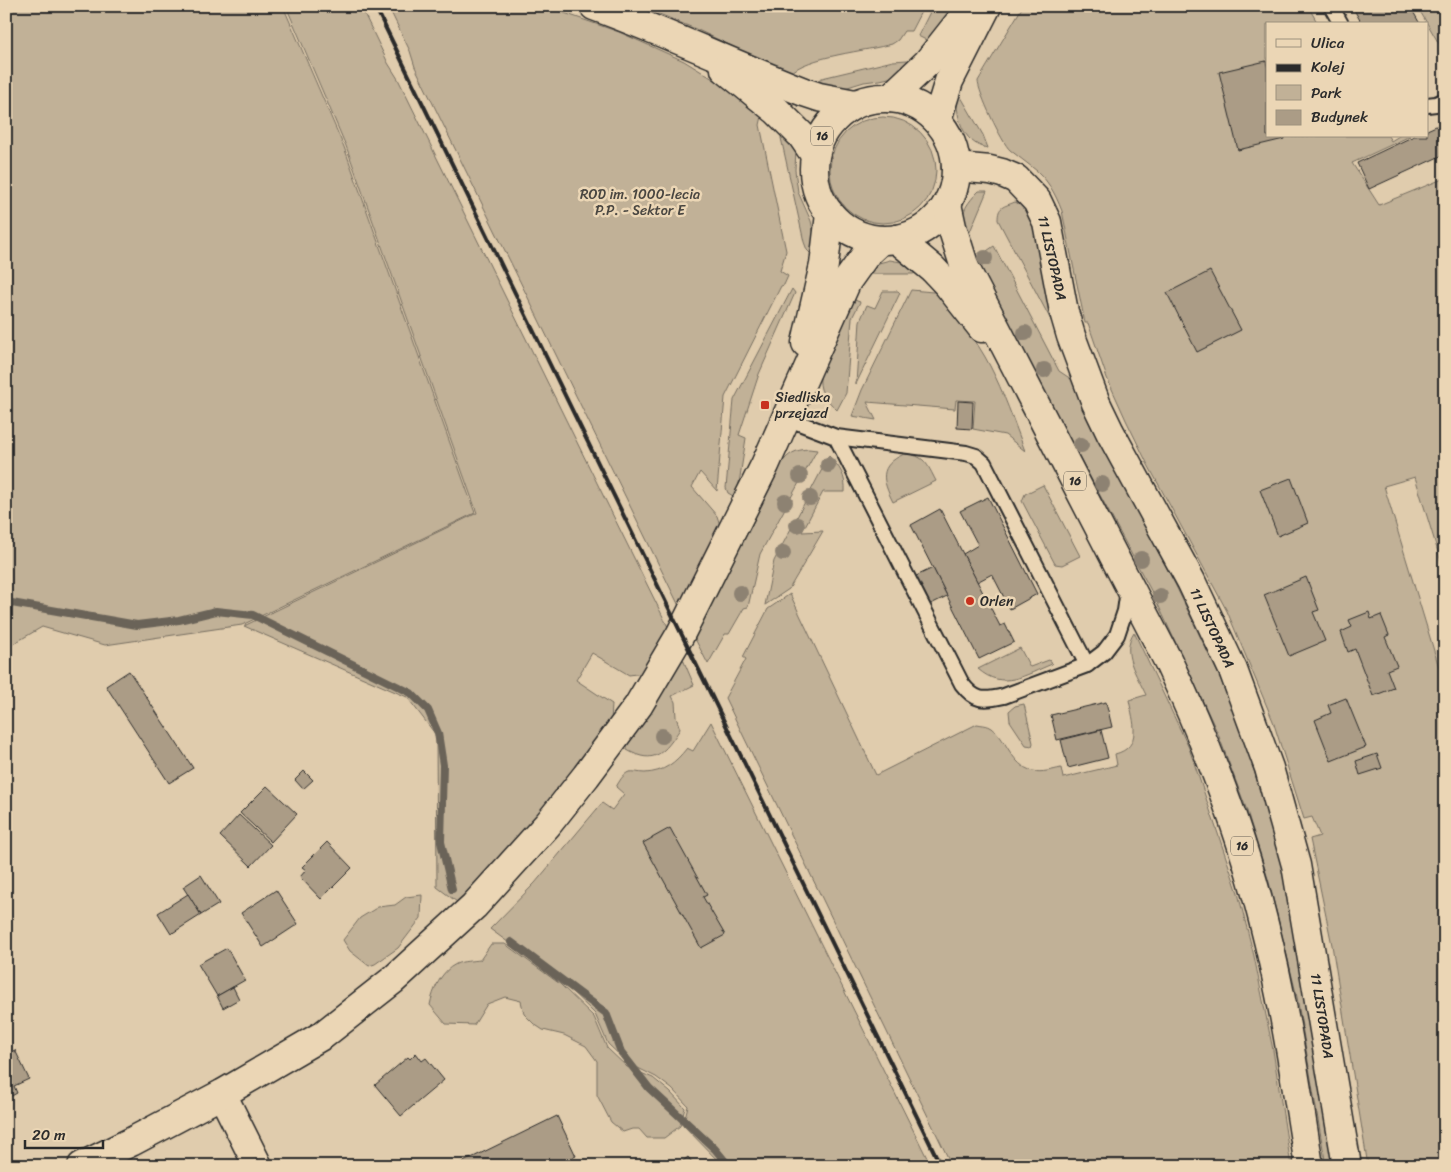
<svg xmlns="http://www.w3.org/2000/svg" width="1451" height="1172" font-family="Sriracha,sans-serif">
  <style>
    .green { fill: #c1b197; stroke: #766e61 }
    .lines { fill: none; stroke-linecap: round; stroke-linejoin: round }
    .stream { stroke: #6b6459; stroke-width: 8 }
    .building { fill: #ab9c86; stroke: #2b2b2b }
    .lane-casing { stroke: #2b2b2b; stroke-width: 18 }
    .street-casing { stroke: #2b2b2b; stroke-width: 31 }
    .secondary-casing { stroke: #2b2b2b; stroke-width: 31 }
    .primary-casing { stroke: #2b2b2b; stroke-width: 31 }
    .lane { stroke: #ebd6b5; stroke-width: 14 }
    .street { stroke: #ebd6b5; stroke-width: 28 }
    .secondary { stroke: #ebd6b5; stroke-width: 28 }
    .primary { stroke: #ebd6b5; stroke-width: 28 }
    .rail { stroke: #2b2b2b; stroke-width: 4 }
    .tree { fill: #8d8272 }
    .poi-dot { fill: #c8321e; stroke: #ebd6b5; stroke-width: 2 }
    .labels { text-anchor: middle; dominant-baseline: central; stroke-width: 5; stroke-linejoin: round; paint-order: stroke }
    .shield { fill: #ebd6b5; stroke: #655e54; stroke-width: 1 }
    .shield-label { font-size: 12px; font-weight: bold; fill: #2b2b2b }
    .park-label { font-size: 14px; fill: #494641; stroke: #ebd6b5 }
    .street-label { font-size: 14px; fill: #2b2b2b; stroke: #ebd6b5 }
    .poi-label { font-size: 14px; fill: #2b2b2b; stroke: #ebd6b5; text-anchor: start }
  </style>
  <rect width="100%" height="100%" fill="#e0ccad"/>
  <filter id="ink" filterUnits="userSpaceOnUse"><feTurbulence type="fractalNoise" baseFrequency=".02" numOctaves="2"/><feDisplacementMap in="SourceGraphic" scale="10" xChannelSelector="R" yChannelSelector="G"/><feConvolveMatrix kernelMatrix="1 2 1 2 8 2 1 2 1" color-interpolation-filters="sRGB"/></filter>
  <g filter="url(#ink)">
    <g class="green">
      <polygon points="6,6 283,6 344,147 475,513 242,625 105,645 42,627 6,648"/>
      <path d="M286,6l75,1 27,56 10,16 270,548 -25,46 -14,2 -37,-22 -16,27 36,24 -1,19c-49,62 -98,124 -154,179l-20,-15 -1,-152 -29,-38 -163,-71 233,-113 -131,-367z"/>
      <polygon points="409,6 544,6 619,32 684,61 734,92 763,112 760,125 786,251 780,271 788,276 784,285 781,286 725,397 717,491 700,472 692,487 717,516 721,528 679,606 415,67 410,51 390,10 399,11"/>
      <path d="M640,6h209l1,2 3,-2h71l-13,25h-7l-6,9 -6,4c-24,7 -86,12 -102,30l-92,-44z"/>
      <polygon points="933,6 960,6 930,42 918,36"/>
      <path d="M1023,6h285l10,18h-51v112h121l3,5 8,-5h11l-58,27 27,42 66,-27v397l-30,-98 -31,9 61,201v479h-77l-36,-221 -22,-106 10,-3 -8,-19 -8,2 -31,-98 -46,-110 -80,-148 -21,-43 -19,-42 -19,-55h-3l-23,-112c-7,-18 -15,-33 -30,-44 -7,-6 -15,-11 -22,-17 -8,-7 -32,-58 -32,-69z"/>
      <polygon points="1417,6 1435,6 1445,33 1445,54"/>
      <polygon points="907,60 913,62 893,77 880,80 864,82 838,90 813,85 816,81 822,78 893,61"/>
      <path d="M957,90l26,45 5,13c-27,-4 -33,-35 -31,-58z"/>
      <circle cx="883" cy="170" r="53"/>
      <polygon points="784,127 796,148 795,170 798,192 811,221 814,234 813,256 807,250 804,242 781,138"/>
      <path d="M979,191h8l-18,43 -5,5c-4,-23 -2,-31 15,-48z"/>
      <path d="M1015,202c10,3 17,20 20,29l19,95 -56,-106c0,-14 5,-13 17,-18z"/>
      <polygon points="994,246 1059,371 1074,381 1101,442 1175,584 1221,680 1241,731 1264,801 1284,874 1333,1166 1326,1166 1297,997 1269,882 1246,808 1218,734 1155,598 974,260"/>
      <polygon points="890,260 906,263 920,271 913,274 862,274 875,264"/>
      <polygon points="792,289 795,293 759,374 739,435 746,438 738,490 735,497 728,493 726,488 734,400"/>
      <path d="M911,290l22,2 5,-2c18,24 38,49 52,76 14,27 24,56 35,85l-20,-16 -32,-6 2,-28 -19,-1 -1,9 -88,-7 9,18 -24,-4 10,-26z"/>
      <polygon points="883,291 898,291 900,293 856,384 860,321 867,305 875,308"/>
      <path d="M849,298l11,4 -8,16 -6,75 -9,17c-6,-6 -13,-13 -16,-21 -7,-21 20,-71 28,-91z"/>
      <path d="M809,449l8,1 -57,104 -12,53 -4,1 -15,26h-4l-17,30 -15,-29 88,-171c8,-11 14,-14 28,-15z"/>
      <path d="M904,454c21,1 23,10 32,27l-43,21c-11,-22 -15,-36 11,-48z"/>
      <path d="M829,456c11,11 17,20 16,36h-22l-21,40 21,-1 -34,58 -24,16 9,-44z"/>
      <polygon points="1043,485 1080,556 1062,565 1055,564 1022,501 1025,494"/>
      <path d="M790,594l86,181 101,-51c5,1 11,1 15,4 16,13 19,37 41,43 9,2 19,-1 28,-3l2,10 54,-13 -2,-11c28,-7 18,-33 14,-54l17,-5c-9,-20 -26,-42 -12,-63l55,116 49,145 16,63 19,94 18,116h-339l-227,-468 21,-39 -3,-2 25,-48z"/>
      <path d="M1020,648l10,19 19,-7 3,4c-27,11 -49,27 -74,5z"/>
      <path d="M682,657l12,28 -22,11 3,6 1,15 4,12c-15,23 -25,37 -53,21v-4l30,-47z"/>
      <polygon points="1024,704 1033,743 1032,746 1026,745 1010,721 1009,711 1015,706"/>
      <path d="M711,722l220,444h-208l-40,-41 5,-19 -16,-17 -16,-12 -28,-14 -20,-19 -13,-30 -34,-33 -71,-52 45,-46 67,-80 10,7 12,-16 -8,-7c3,-5 7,-13 13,-15 5,-1 10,1 16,1 19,-1 30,-10 42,-25l6,3z"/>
      <polygon points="422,895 421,918 398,948 375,964 369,966 350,951 343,940 360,918 378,907 395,905 406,897"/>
      <path d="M491,944h14l55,40 34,33 13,31 20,19 26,11 17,14 15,16 -5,18 -16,12h-17l-8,-9h-7l-9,3 -12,-10 -14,-27v-34l-11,-15 -22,-11 -21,-5 -9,-6 -10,-10 -3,-13 -16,-4 -18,7 -13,21 -28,-1 -16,-19c3,-15 11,-34 26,-41 6,-3 17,-3 24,-4z"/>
    </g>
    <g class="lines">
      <g class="stream">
        <polyline points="6,602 137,625 179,620 216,611 253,615 411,693 428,710 438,733 443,765 441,842 452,889"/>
        <polyline points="511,942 606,1013 621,1052 649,1088 715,1149 729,1166"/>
      </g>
    </g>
    <g class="building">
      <polygon points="1352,6 1410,6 1420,24 1362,24"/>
      <polygon points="1266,61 1267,67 1267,136 1284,136 1284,139 1238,150 1219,72"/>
      <polygon points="1445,122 1445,154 1369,189 1357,163 1414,136 1427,136 1427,130"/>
      <polygon points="1210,271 1241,330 1197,352 1167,293"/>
      <polygon points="958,401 973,402 972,429 957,428"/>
      <polygon points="1291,478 1308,523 1278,536 1260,490"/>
      <polygon points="988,497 1037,594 1010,609 992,574 977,582 963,554 978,545 960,511"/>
      <polygon points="940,509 1000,626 1005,624 1014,642 979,659 911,525"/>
      <polygon points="933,568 947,596 925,607 912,578"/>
      <polygon points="1306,577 1319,610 1313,612 1325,641 1289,656 1264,595"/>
      <polygon points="1369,612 1371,619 1381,615 1389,635 1385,637 1397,666 1387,670 1394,688 1373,696 1355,649 1348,652 1341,632 1352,627 1349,620"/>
      <polygon points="129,671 193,768 169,783 106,686"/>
      <polygon points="1346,698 1366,747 1331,761 1315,720 1331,713 1328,705"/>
      <polygon points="1106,702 1112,727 1057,740 1051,715"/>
      <polygon points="1101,730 1108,758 1068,768 1061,740"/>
      <polygon points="1377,754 1382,768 1360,775 1356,761"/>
      <polygon points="304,771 313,780 303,789 295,780"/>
      <polygon points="267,786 297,814 271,842 240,813"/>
      <polygon points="239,815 271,845 251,866 220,836"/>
      <polygon points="670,828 707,895 703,897 725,935 701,948 643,843"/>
      <polygon points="327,842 352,868 321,899 300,877 306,870 302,867"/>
      <polygon points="201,875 219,904 201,915 183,887"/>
      <polygon points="276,890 298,924 263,947 241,913"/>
      <polygon points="188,894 201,915 171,934 158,913"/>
      <polygon points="227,948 245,980 217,996 198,964"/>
      <polygon points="233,987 239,999 223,1008 217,996"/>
      <polygon points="15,1050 29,1079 14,1086 17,1093 6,1099 6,1054"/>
      <polygon points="416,1053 422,1061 426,1058 444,1080 401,1116 375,1085 408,1057 410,1059"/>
      <polygon points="557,1116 576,1156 556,1166 460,1166 459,1164"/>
      <polygon points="688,1157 695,1166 677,1166"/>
    </g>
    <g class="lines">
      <defs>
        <g id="lane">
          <polyline points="1331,6 1341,24"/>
          <polyline points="1427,105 1436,104 1445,100"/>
          <polyline points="786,418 836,437 966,453 976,456 984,463 1087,665"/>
          <path d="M836,437l126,247c13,17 21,17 42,12l83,-31 17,-13 13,-17 8,-24 3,-21"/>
        </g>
        <g id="street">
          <polyline points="956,167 990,170 1002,173 1016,179 1037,201 1047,222 1064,312 1071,336 1096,403 1110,432 1191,581 1233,670 1269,768 1296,865 1347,1166"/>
          <polyline points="222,1094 258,1166"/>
        </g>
        <g id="secondary">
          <polyline points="890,98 927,63 972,6"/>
          <polyline points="937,120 949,81 987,6"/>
          <polyline points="806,343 824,265 830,214"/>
          <polyline points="82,1166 131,1142 222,1094 323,1035 393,980 474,906 548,824 586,776 638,706 680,635 765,465 847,281 867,253 881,240"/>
        </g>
        <g id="primary">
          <path d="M594,6c71,26 139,58 210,86l15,5 36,7"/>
          <polyline points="725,69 777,111 802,136 815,155"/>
          <circle cx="885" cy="169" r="71"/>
          <path d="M947,204l5,23 13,41 203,393c39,83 73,170 95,259 21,81 33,164 46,246"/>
          <polyline points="897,239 933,269 948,285 982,328"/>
        </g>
      </defs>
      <use href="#lane" class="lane-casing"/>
      <use href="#street" class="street-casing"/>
      <use href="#secondary" class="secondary-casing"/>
      <use href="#primary" class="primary-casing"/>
      <use href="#lane" class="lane"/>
      <use href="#street" class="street"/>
      <use href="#secondary" class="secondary"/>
      <use href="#primary" class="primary"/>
      <polyline class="rail" points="375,6 941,1166"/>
    </g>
    <g class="tree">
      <circle cx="985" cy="258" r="8"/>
      <circle cx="1025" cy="333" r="8"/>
      <circle cx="1044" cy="370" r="8"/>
      <circle cx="1081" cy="445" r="8"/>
      <circle cx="828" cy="465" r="8"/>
      <circle cx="800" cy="476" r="8"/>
      <circle cx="1102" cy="484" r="8"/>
      <circle cx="810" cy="498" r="8"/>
      <circle cx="785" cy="502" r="8"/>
      <circle cx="797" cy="525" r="8"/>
      <circle cx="783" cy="553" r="8"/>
      <circle cx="1141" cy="559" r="8"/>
      <circle cx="740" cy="593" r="8"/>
      <circle cx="1160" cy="596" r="8"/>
      <circle cx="662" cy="736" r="8"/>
    </g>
  </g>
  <g class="poi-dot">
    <rect x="760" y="400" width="10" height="10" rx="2.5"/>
    <circle cx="970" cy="601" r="5"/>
  </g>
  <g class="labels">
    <g class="shield">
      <rect x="811" y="126.5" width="22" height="19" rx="4"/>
      <rect x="1064" y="471.5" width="22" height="19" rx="4"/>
      <rect x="1231" y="836.5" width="22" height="19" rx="4"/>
    </g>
    <g class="shield-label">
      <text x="822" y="136">16</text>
      <text x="1075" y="481">16</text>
      <text x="1242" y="846">16</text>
    </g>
    <g class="park-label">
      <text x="640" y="194">ROD im. 1000-lecia<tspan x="640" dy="16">P.P. - Sektor E</tspan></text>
    </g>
    <g class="street-label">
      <text transform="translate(1052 258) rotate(77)">11 LISTOPADA</text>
      <text transform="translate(1212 628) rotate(65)">11 LISTOPADA</text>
      <text transform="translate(1322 1016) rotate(81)">11 LISTOPADA</text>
    </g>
    <g class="poi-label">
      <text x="775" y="397">Siedliska<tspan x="775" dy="16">przejazd</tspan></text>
      <text x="980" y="601">Orlen</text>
    </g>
  </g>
  <rect width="1451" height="1172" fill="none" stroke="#ebd6b5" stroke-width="25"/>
  <rect x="12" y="12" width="1426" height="1147" fill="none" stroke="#2b2b2b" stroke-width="2" filter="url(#ink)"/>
  <rect x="1266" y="22" width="162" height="115" fill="#ebd6b5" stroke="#9e927e"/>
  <rect x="1276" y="39" width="25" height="8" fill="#ebd6b5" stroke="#9e927e"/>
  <text x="1311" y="48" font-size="15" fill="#2b2b2b">Ulica</text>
  <rect x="1276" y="64" width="25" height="8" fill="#2b2b2b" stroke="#9e927e"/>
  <text x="1311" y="72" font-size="15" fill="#2b2b2b">Kolej</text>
  <rect x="1276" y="85" width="25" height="15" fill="#c1b197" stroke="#9e927e"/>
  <text x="1311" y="98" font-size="15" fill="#2b2b2b">Park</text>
  <rect x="1276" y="110" width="25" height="15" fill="#ab9c86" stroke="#9e927e"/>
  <text x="1311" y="122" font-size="15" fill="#2b2b2b">Budynek</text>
  <path d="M25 1140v8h78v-8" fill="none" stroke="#2b2b2b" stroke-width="2.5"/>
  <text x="32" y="1140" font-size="15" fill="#2b2b2b" stroke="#ebd6b5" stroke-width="4" paint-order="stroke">20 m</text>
</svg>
